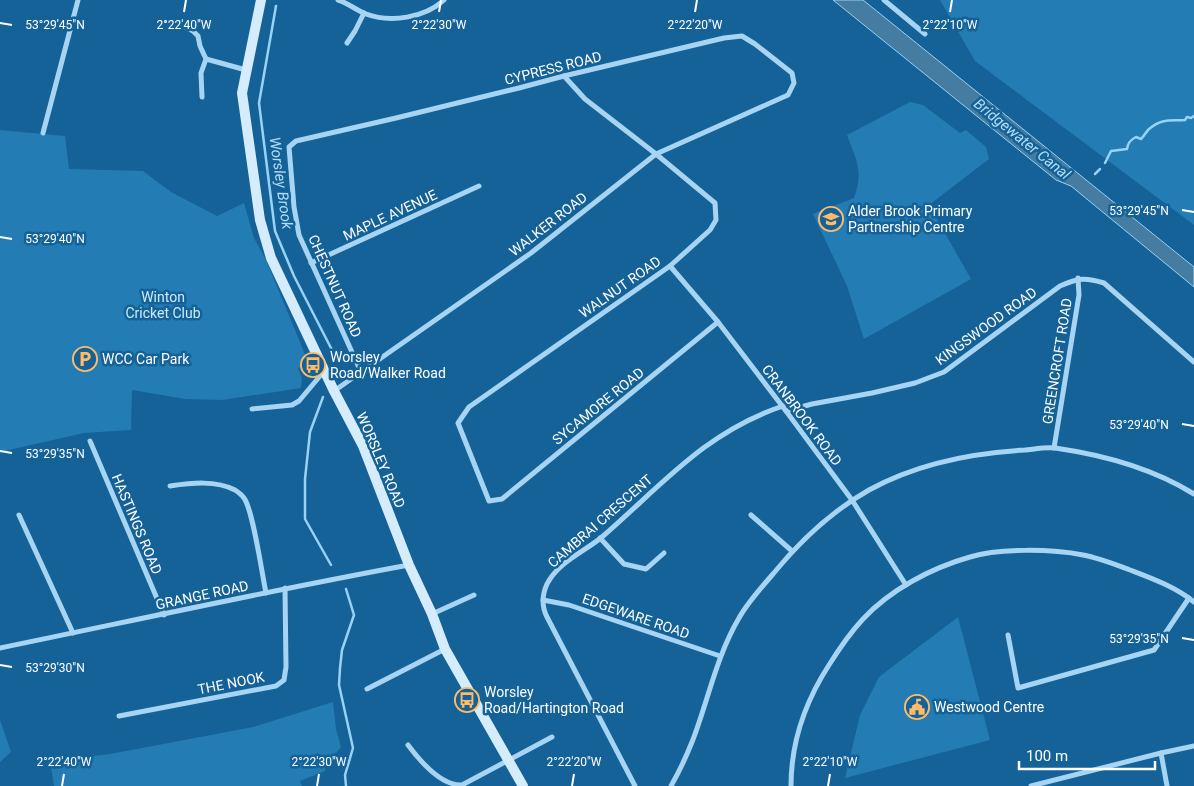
<svg xmlns="http://www.w3.org/2000/svg" width="1194" height="786" font-family="Roboto,sans-serif">
  <style>
    .green { fill: #247cb4 }
    .water { fill: #457ca1; stroke: #98d2f5 }
    .lines { fill: none; stroke-linecap: round; stroke-linejoin: round }
    .stream { stroke: #98d2f5; stroke-width: 2.5 }
    .street { stroke: #a6d4f2; stroke-width: 5 }
    .secondary { stroke: #d5ecfc; stroke-width: 10 }
    .ticks { fill: none; stroke: #fff; stroke-width: 2 }
    .labels { text-anchor: middle; dominant-baseline: central; stroke-width: 5; stroke-linejoin: round; paint-order: stroke }
    .street-label { font-size: 14px; fill: #fff; stroke: #146297 }
    .poi-label { font-size: 14px; fill: #fff; stroke: #146297; text-anchor: start }
    .park-label { font-size: 14px; fill: #ceeafd; stroke: #146297 }
    .water-label { font-size: 15px; font-style: italic; fill: #b3def9; stroke: #146297 }
    .ticks-label { font-size: 12px; text-anchor: middle; fill: #fff; stroke: #146297; stroke-width: 5; stroke-linejoin: round; paint-order: stroke }
  </style>
  <rect width="100%" height="100%" fill="#146297"/>
  <g class="green">
    <polygon points="940,0 1194,0 1194,225 975,61"/>
    <path d="M910,102l13,3 37,28 6,-3 20,17 3,12 -60,46 42,74 -107,60 -17,-53 -34,-72 41,-16c10,-28 2,-38 -7,-63z"/>
    <polygon points="0,130 65,136 69,169 143,171 171,192 217,216 244,203 254,238 266,260 309,364 298,368 302,378 301,388 222,400 185,399 132,390 131,430 84,433 0,452"/>
    <polygon points="958,617 990,740 845,778 860,715 879,677"/>
    <polygon points="333,702 336,729 341,747 337,752 325,758 325,771 300,781 302,786 54,786 51,767 92,758 92,756 110,754 253,727"/>
    <polygon points="0,720 11,752 0,762"/>
  </g>
  <polygon class="water" points="833,0 863,0 1194,267 1194,287 1071,186 1056,180"/>
  <g class="lines">
    <g class="stream">
      <polyline points="276,6 259,103 275,231 294,276 333,352"/>
      <path d="M1105,163l6,-12 16,-2c1,-6 3,-9 9,-12l5,2c3,-3 5,-7 8,-10 13,-11 21,-8 36,-9l2,-3 4,1 3,-2"/>
      <polyline points="1095,174 1100,169"/>
      <polyline points="323,397 310,432 305,479 305,519 331,565"/>
      <polyline points="346,786 345,775 353,748 339,685 340,668 342,650 354,615 346,589"/>
    </g>
    <g class="street">
      <path d="M338,0c10,3 18,10 28,14 24,9 59,4 78,-14"/>
      <polyline points="884,0 925,34"/>
      <polyline points="163,21 181,25 193,31 198,36 200,46 206,59 201,73 202,97"/>
      <polyline points="347,43 355,31 364,13"/>
      <polyline points="206,59 246,70"/>
      <polyline points="564,76 585,99 656,154 715,203 716,220 710,230 670,266 469,407 458,423 489,501 502,499 718,322"/>
      <polyline points="43,133 78,0"/>
      <polyline points="311,263 479,186"/>
      <polyline points="670,266 718,322 786,411 852,500 906,585"/>
      <polyline points="334,391 361,372 531,253 656,154 788,95 794,83 792,73 755,44 742,36 724,38 564,76 519,88 396,118 296,141 289,147 294,207 299,235 361,372"/>
      <polyline points="252,409 292,405 299,401 325,370"/>
      <path d="M786,411l26,-7 60,-11 43,-10 29,-11 116,-86c18,-8 25,-9 44,-3l90,79"/>
      <polyline points="90,441 164,615"/>
      <polyline points="1054,448 1079,295 1078,278"/>
      <path d="M170,486c21,-3 46,-6 65,4 3,2 7,5 9,8 9,12 18,76 22,95"/>
      <polyline points="19,515 73,633"/>
      <polyline points="751,515 792,551"/>
      <polyline points="600,538 624,564 646,569 664,553"/>
      <polyline points="543,600 569,605 720,656"/>
      <polyline points="432,614 474,595"/>
      <polyline points="1008,635 1018,688 1154,650 1189,598"/>
      <path d="M0,648c136,-28 272,-58 409,-83"/>
      <polyline points="367,689 445,649"/>
      <polyline points="119,716 276,686 284,680 286,667 285,588"/>
      <path d="M408,745c12,16 33,41 54,40l90,-48"/>
      <polyline points="1161,753 1167,786"/>
      <path d="M635,786l-88,-169c-5,-10 -5,-22 0,-33 11,-22 37,-32 55,-47 59,-51 103,-105 181,-131"/>
      <path d="M671,786c8,-14 15,-29 21,-44 16,-41 24,-85 47,-124 9,-16 22,-30 34,-44 27,-33 59,-63 96,-84 47,-26 103,-37 156,-40 10,-1 21,-3 30,-2 49,7 97,20 139,46"/>
      <path d="M791,786c0,-45 14,-84 38,-121 10,-16 21,-32 34,-46 27,-29 68,-51 107,-62 29,-9 83,-8 113,-2 16,3 31,9 47,15 21,8 46,17 64,32"/>
      <polyline points="1031,786 1161,753 1194,746"/>
    </g>
    <polyline class="secondary" points="261,0 242,93 260,220 271,258 334,391 363,446 409,565 432,614 445,649 523,786"/>
  </g>
  <path class="ticks" d="M184,12l2,-12M439,12l2,-12M695,12l2,-12M950,12l2,-12M0,23l12,2M1182,210l12,2M0,237l12,2M1182,424l12,2M0,451l12,2M1182,638l12,2M0,665l12,2M62,786l2,-12M317,786l2,-12M572,786l2,-12M828,786l2,-12"/>
  <defs>
    <symbol id="school-ring" viewBox="-11 -11 22 22"><circle r="9.5" fill="#146297" stroke="#ffbb67" stroke-width="1.5"/><path d="M0-5L7-2L0 1L-7-2ZM-4 1L0 2.5L4 1V4Q0 6-4 4Z" fill="#ffbb67"/></symbol>
    <symbol id="parking-ring" viewBox="-11 -11 22 22"><circle r="9.5" fill="#146297" stroke="#ffbb67" stroke-width="1.5"/><path d="M-3.5-5.5H1a3.5 3.5 0 0 1 0 7H-1V5.5H-3.5ZM-1-3.4V-.6H.8a1.4 1.4 0 0 0 0-2.8Z" fill="#ffbb67"/></symbol>
    <symbol id="bus-ring" viewBox="-11 -11 22 22"><circle r="9.5" fill="#146297" stroke="#ffbb67" stroke-width="1.5"/><path d="M-5-6H5V4H4V6H2V4H-2V6H-4V4H-5ZM-3.5-4V0h7V-4ZM-3.5 1.2v1.5H-2V1.2ZM2 1.2v1.5H3.5V1.2Z" fill="#ffbb67"/></symbol>
    <symbol id="civic-ring" viewBox="-11 -11 22 22"><circle r="9.5" fill="#146297" stroke="#ffbb67" stroke-width="1.5"/><path d="M-.6-6.5H3V-4.5H.6V-3L4-1V1h2V6H-6V1h2V-1L-.6-3ZM-1.2 2.5V6h2.4V2.5Z" fill="#ffbb67"/></symbol>
  </defs>
  <g fill-rule="evenodd">
    <use href="#school-ring" x="817" y="205" width="28" height="28"/>
    <use href="#parking-ring" x="71" y="345" width="28" height="28"/>
    <use href="#bus-ring" x="299" y="351" width="28" height="28"/>
    <use href="#bus-ring" x="453" y="686" width="28" height="28"/>
    <use href="#civic-ring" x="903" y="693" width="28" height="28"/>
  </g>
  <g class="labels">
    <g class="street-label">
      <text transform="translate(553 68) rotate(-14)">CYPRESS ROAD</text>
      <text transform="translate(390 215) rotate(-25)">MAPLE AVENUE</text>
      <text transform="translate(548 224) rotate(-38)">WALKER ROAD</text>
      <text transform="translate(335 286) rotate(66)">CHESTNUT ROAD</text>
      <text transform="translate(620 287) rotate(-35)">WALNUT ROAD</text>
      <text transform="translate(986 326) rotate(-36)">KINGSWOOD ROAD</text>
      <text transform="translate(1057 361) rotate(-81)">GREENCROFT ROAD</text>
      <text transform="translate(598 406) rotate(-39)">SYCAMORE ROAD</text>
      <text transform="translate(802 415) rotate(53)">CRANBROOK ROAD</text>
      <text transform="translate(381 460) rotate(67)">WORSLEY ROAD</text>
      <text transform="translate(600 521) rotate(-41)">CAMBRAI CRESCENT</text>
      <text transform="translate(137 524) rotate(67)">HASTINGS ROAD</text>
      <text transform="translate(202 595) rotate(-12)">GRANGE ROAD</text>
      <text transform="translate(636 616) rotate(19)">EDGEWARE ROAD</text>
      <text transform="translate(231 683) rotate(-11)">THE NOOK</text>
    </g>
    <g class="poi-label">
      <text x="848" y="211">Alder Brook Primary<tspan x="848" dy="16">Partnership Centre</tspan></text>
      <text x="330" y="357">Worsley<tspan x="330" dy="16">Road/Walker Road</tspan></text>
      <text x="102" y="359">WCC Car Park</text>
      <text x="484" y="692">Worsley<tspan x="484" dy="16">Road/Hartington Road</tspan></text>
      <text x="934" y="707">Westwood Centre</text>
    </g>
    <g class="park-label">
      <text x="163" y="297">Winton<tspan x="163" dy="16">Cricket Club</tspan></text>
    </g>
    <g class="water-label">
      <text transform="translate(1022 139) rotate(39)">Bridgewater Canal</text>
      <text transform="translate(281 183) rotate(82)">Worsley Brook</text>
    </g>
  </g>
  <g class="ticks-label">
    <text x="184" y="29">2°22'40"W</text>
    <text x="439" y="29">2°22'30"W</text>
    <text x="695" y="29">2°22'20"W</text>
    <text x="950" y="29">2°22'10"W</text>
    <text x="55" y="29">53°29'45"N</text>
    <text x="1139" y="215">53°29'45"N</text>
    <text x="55" y="243">53°29'40"N</text>
    <text x="1139" y="429">53°29'40"N</text>
    <text x="55" y="458">53°29'35"N</text>
    <text x="1139" y="643">53°29'35"N</text>
    <text x="55" y="672">53°29'30"N</text>
    <text x="64" y="766">2°22'40"W</text>
    <text x="319" y="766">2°22'30"W</text>
    <text x="574" y="766">2°22'20"W</text>
    <text x="830" y="766">2°22'10"W</text>
  </g>
  <path d="M1019 761v8h136v-8" fill="none" stroke="#ffffff" stroke-width="2.5"/>
  <text x="1026" y="761" font-size="15" fill="#ffffff" stroke="#146297" stroke-width="4" paint-order="stroke">100 m</text>
</svg>
